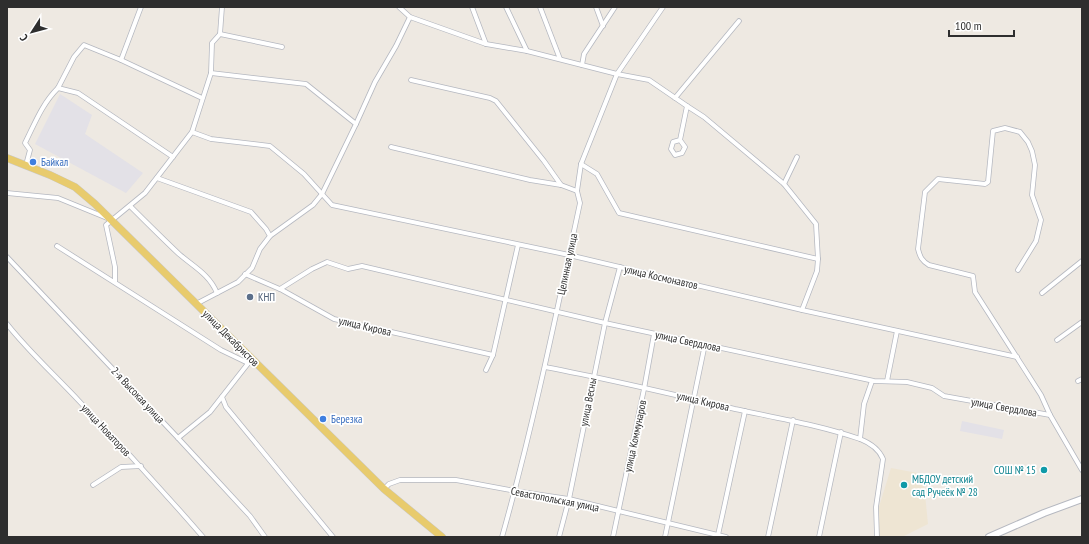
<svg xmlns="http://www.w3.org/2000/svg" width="1089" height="544" font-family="'PT Sans Narrow',sans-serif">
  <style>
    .industrial { fill: #e3e1e7 }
    .education { fill: #eee5d3 }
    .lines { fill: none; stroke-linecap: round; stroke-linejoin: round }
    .street-casing { stroke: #b5b8c0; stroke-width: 5.5 }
    .secondary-casing { stroke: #b5b8c0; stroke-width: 8 }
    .primary-casing { stroke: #c9c9c9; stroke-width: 8 }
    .street { stroke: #fff; stroke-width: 4 }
    .secondary { stroke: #fff; stroke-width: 6 }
    .primary { stroke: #e8cb6d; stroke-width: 7 }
    .shop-dot { fill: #3f7fe0; stroke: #fff; stroke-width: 1.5 }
    .service-dot { fill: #5c6f8a; stroke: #fff; stroke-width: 1.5 }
    .culture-dot { fill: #0f9aa8; stroke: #fff; stroke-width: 1.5 }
    .labels { text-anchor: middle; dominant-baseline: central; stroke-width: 3.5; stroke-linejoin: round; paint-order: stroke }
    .shop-label { font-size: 11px; fill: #366cbe; stroke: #fff; text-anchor: start }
    .street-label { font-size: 11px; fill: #2e2e2e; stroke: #fff }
    .service-label { font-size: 11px; fill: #4e5e75; stroke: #fff; text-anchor: start }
    .culture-label { font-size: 11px; fill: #0d838f; stroke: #fff; text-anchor: end }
  </style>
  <rect width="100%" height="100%" fill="#eee9e2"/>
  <g class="industrial">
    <polygon points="60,94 92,115 85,134 143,173 126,193 35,144"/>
    <polygon points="962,421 1004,430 1002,439 960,431"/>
  </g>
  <polygon class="education" points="891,468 923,474 928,524 902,537 879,537 878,510"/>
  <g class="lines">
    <defs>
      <g id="street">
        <polyline points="399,7 410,17 486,44 527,51 617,74 649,80 687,106"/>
        <polyline points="472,7 486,44"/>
        <polyline points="506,7 527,51"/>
        <polyline points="540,7 560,59"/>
        <polyline points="596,7 603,26"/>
        <polyline points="220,34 222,7"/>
        <polyline points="121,60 141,7"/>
        <polyline points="582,65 584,54 615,7"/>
        <polyline points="211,73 306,84 356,124 322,194 313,205 270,236"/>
        <polyline points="411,80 490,98 496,101 544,161 561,185"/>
        <polyline points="675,98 739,21"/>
        <polyline points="356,124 375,82 396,46 410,17"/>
        <polyline points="192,132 211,139 270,146 304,174 332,205 569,255 802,310 1017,357"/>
        <polyline points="680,140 673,142 671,149 675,155 682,153 685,147 680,140 687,106 704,117 784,184 816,224 818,259 817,271 802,310"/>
        <polyline points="391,147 530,180 561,185 577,191"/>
        <polyline points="173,157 78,93 58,88 74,57 84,45 121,60 202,98"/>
        <polyline points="581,164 597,174 619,213 818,259"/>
        <path d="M26,165l4,-15 -5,-7c10,-20 17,-39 33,-55"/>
        <polyline points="157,178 251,212 266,229 270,236 260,249 252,268 238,282 196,304"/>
        <polyline points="784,184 797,157"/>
        <polyline points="7,193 58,198 107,218"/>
        <path d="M130,206c16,16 32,32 49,48 15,13 30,20 38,39"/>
        <polyline points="57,246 221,350 248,363"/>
        <polyline points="7,257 178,438 250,516 265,537"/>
        <path d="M1018,270l18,-29 5,-21 -9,-25 3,-30 -3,-14 -4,-9 -8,-10 -15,-4 -12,3 -5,51 -3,2 -47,-5 -13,13 -7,57c2,8 4,12 11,16l44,11 2,16 66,103 9,20 32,55"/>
        <polyline points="245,274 282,290 334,319 493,355"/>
        <polyline points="115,282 115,267 106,225 145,193 192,132 211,73 212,43 220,34 282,47"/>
        <polyline points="280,289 312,269 327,262 348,269 362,266 605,323 874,381 907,382 932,388 944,396 1050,415"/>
        <polyline points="1042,293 1082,261"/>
        <path d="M7,324c22,28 49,52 73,78 42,44 83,89 123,135"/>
        <polyline points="1057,340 1082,322"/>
        <path d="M545,367c64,12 127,27 190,42 42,9 84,16 125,30"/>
        <polyline points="486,370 493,355 518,245"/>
        <path d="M872,381l-8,23 -4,35c10,4 19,10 23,20l-7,48 1,30"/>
        <polyline points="887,381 897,331"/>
        <polyline points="1078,381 1082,379"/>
        <polyline points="222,397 226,407 333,537"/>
        <polyline points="178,438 210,412 250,361"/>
        <polyline points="93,485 121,467 141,466"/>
        <polyline points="384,489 389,484 400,480 456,480 515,491 569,499 726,537"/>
        <polyline points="718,535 745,411"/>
        <path d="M502,537c31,-110 54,-222 78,-334l-3,-12 4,-27 36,-90 46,-67"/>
        <polyline points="559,537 569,499 605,323 620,267"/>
        <polyline points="613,537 644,389 654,334"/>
        <polyline points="665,537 705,344"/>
        <polyline points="768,537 793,420"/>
        <polyline points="819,537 841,432"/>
      </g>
      <polyline id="secondary" points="989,537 1044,513 1082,499"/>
      <polyline id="primary" points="7,158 50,175 75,187 95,204 384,489 442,537"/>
    </defs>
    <use href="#street" class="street-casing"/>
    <use href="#secondary" class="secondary-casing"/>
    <use href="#primary" class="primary-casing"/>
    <use href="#street" class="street"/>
    <use href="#secondary" class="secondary"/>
    <use href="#primary" class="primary"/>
  </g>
  <g class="shop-dot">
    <circle cx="33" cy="162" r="4"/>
    <circle cx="323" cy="419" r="4"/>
  </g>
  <circle class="service-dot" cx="250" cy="297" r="4"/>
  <g class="culture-dot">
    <circle cx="1044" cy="470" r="4"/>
    <circle cx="904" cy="485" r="4"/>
  </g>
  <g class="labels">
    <g class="shop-label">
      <text x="41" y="162">Байкал</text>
      <text x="331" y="419">Березка</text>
    </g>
    <g class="street-label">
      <text transform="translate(567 264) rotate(-78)">Целинная улица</text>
      <text transform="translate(661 277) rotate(13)">улица Космонавтов</text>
      <text transform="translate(365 326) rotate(13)">улица Кирова</text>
      <text transform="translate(231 338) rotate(45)">улица Декабристов</text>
      <text transform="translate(688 341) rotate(12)">улица Свердлова</text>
      <text transform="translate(138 395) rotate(47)">2-я Высокая улица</text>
      <text transform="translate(703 401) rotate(13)">улица Кирова</text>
      <text transform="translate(588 402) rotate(-79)">улица Весны</text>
      <text transform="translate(1004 407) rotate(10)">улица Свердлова</text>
      <text transform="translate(106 430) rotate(47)">улица Новаторов</text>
      <text transform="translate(635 436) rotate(-78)">улица Коммунаров</text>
      <text transform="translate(555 499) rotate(11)">Севастопольская улица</text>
    </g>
    <g class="service-label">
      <text x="258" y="297">КНП</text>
    </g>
    <g class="culture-label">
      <text x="1036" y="470">СОШ № 15</text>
      <text x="912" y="479" text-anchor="start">МБДОУ детский<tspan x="912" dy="13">сад Ручеёк № 28</tspan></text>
    </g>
  </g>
  <rect width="1089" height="544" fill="none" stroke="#2e2e2e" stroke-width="16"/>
  <g transform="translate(32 32) rotate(234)" stroke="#ffffff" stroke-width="3" paint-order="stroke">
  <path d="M0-3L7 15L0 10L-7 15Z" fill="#2e2e2e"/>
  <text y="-6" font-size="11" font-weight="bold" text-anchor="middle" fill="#2e2e2e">С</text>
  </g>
  <path d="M949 30v6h65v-6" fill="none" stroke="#2e2e2e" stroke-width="2"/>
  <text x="955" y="30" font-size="12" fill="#2e2e2e" stroke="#ffffff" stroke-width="3" paint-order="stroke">100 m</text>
</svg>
